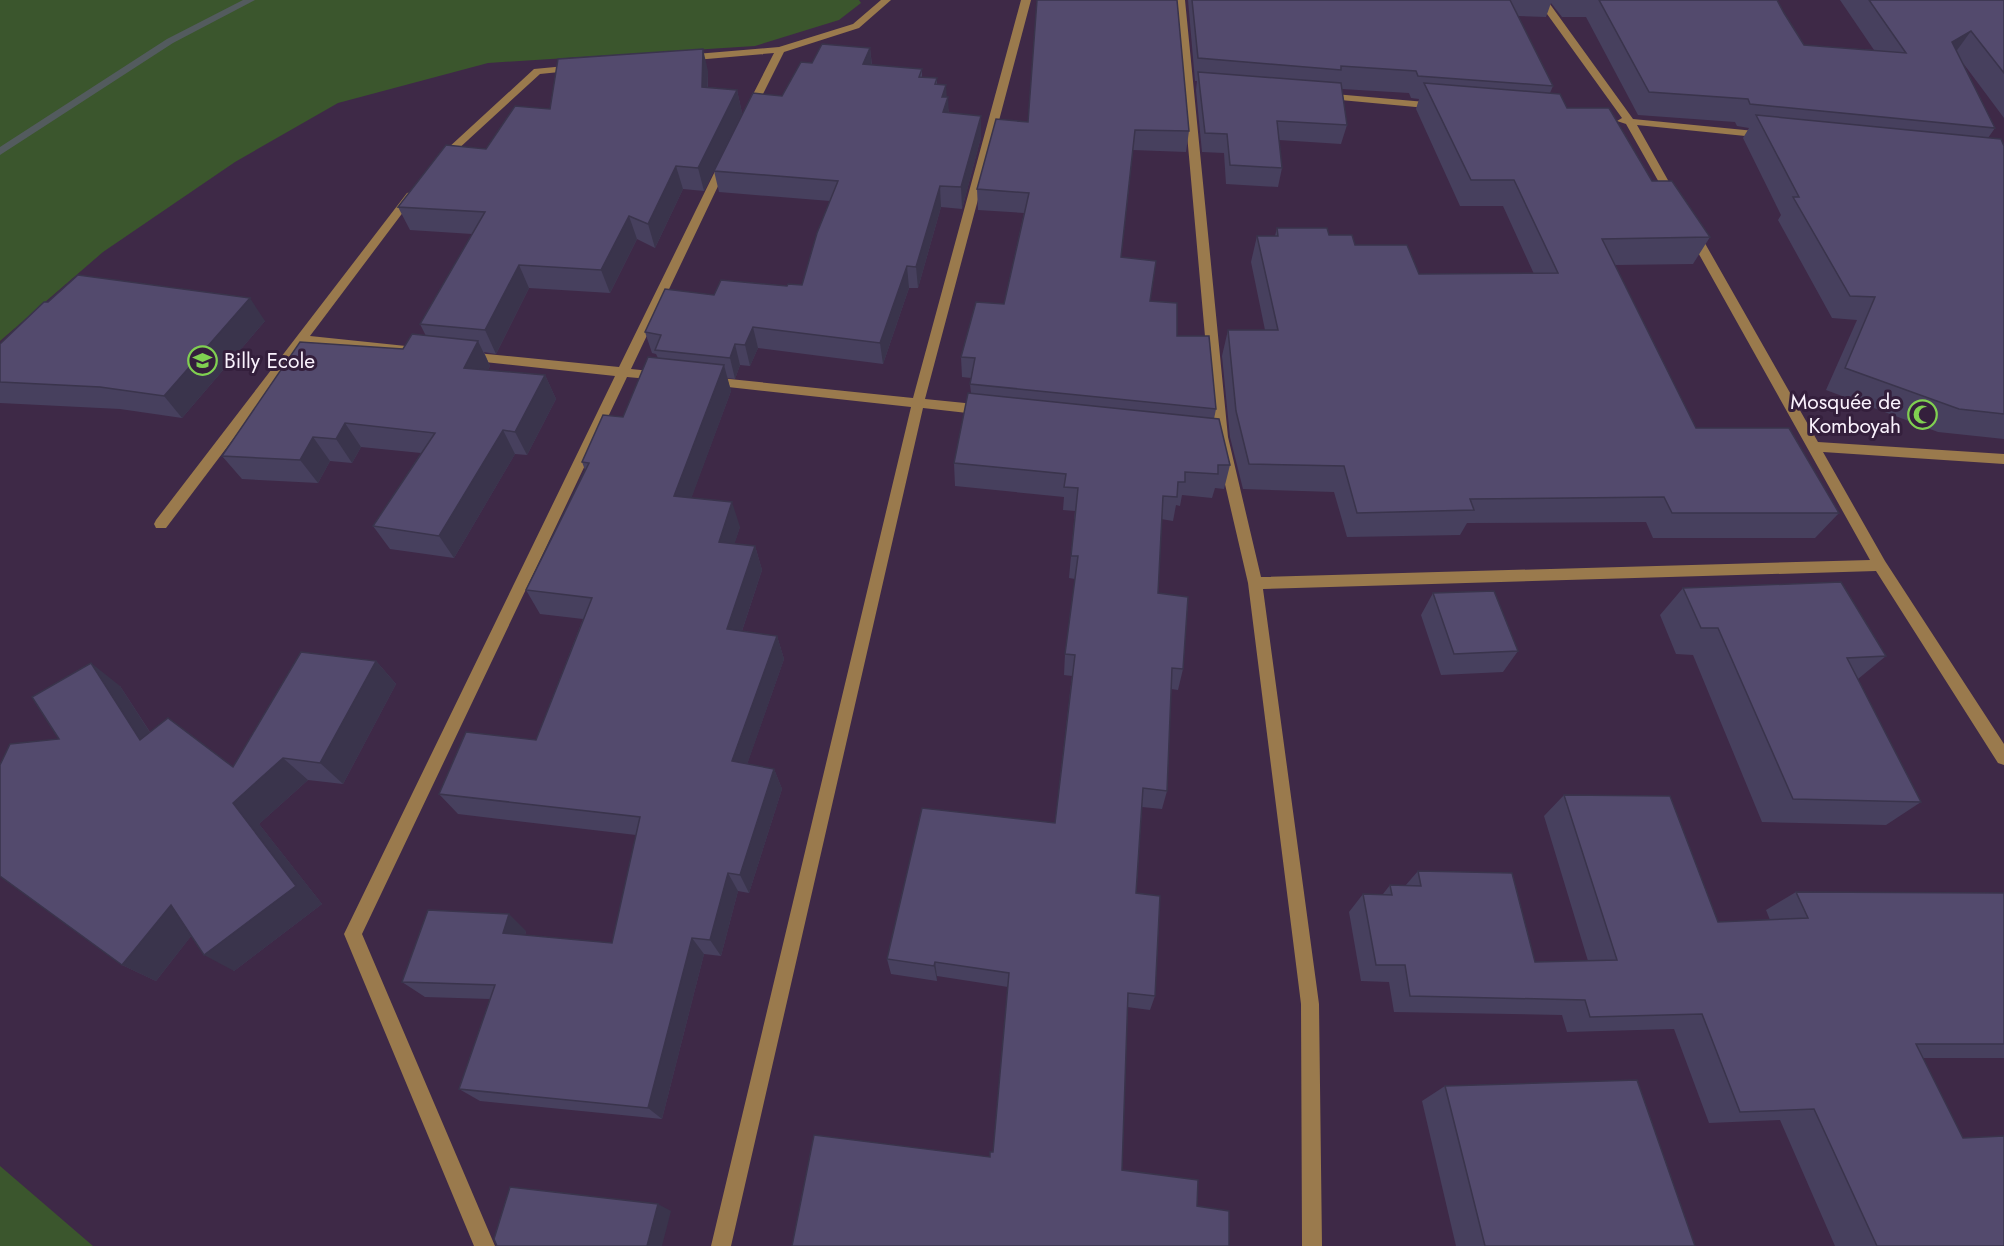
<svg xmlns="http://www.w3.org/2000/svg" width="2004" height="1246" font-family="Jost,sans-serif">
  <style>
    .green { fill: #3b562d }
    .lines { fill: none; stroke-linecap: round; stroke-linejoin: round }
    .stream { fill: #535b5e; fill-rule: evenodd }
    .minor { fill: #9a7a4d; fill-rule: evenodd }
    .wall { fill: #47405e }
    .shaded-wall { fill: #3a344c }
    .building { fill: #534a6d; stroke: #3a344c; stroke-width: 1.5 }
    .labels { text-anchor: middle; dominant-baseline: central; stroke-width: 6; stroke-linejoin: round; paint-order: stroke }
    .poi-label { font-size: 21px; fill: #faf2fd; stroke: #341f3c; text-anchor: start }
  </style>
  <rect width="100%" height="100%" fill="#3e2947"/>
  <g class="green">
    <polygon points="0,0 859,0 861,3 839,20 755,46 488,63 338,103 235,162 103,252 0,341"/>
    <polygon points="0,1166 93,1246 0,1246"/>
  </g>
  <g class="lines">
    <polygon class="stream" points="243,0 255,0 173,43 0,155 0,147 167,39"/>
    <g class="minor">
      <polygon points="881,0 891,0 859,28 784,52 753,114 744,112 774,53 684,61 679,58 684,55 779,47 853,24"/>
      <polygon points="1021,0 1031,0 925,399 985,405 991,410 985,415 923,408 731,1246 711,1246 911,407 710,385 704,381 710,377 913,398"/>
      <polygon points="1175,0 1185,0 1228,437 1261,577 1870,560 1686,231 1692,228 1698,231 1818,442 2004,454 2004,464 1823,452 1885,561 2004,744 2004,765 1998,763 1876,571 1263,589 1319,1004 1322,1246 1302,1246 1301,1004 1248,583 1214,437"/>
      <polygon points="1537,0 1547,0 1633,119 1765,132 1770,135 1765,138 1637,125 1678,198 1669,200 1626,124 1617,121 1622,118"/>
      <polygon points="576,65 581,68 579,70 540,74 444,162 435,160 534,69"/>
      <polygon points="1323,93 1437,103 1442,106 1437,109 1319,98 1318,96"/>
      <polygon points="720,161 729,163 631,369 660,372 666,376 660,380 627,377 362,934 495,1246 474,1246 344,934 615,376 466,360 460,356 466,352 619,367"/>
      <polygon points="411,192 416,195 310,336 406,346 412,350 410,353 305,344 166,528 156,528 154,524 156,520 407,193"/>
    </g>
  </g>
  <g class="wall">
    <polygon points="1188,0 1777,0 1784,13 1804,45 1874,50 1840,0 2004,0 2004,118 1963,63 1995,128 1988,138 2004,146 2004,439 1938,432 1826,390 1857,320 1832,318 1778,220 1781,215 1743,138 1749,128 1737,126 1735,122 1638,115 1586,17 1562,17 1551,3 1546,17 1518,16 1553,86 1550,93 1652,181 1710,237 1693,264 1615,265 1696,428 1839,513 1815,538 1653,538 1646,522 1467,523 1460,535 1347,537 1334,492 1243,489 1230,437 1222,356 1228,330 1265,330 1251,262 1257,236 1275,236 1277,228 1329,235 1419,274 1534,274 1503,206 1460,206 1416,109 1419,99 1411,98 1409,93 1342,89 1347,125 1341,144 1279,140 1282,168 1278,187 1226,184 1224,153 1202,152 1196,90 1197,81 1195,81"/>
    <polygon points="870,48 872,65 922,69 922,77 937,78 937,84 946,97 949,113 981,116 981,137 962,209 941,207 918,288 909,288 883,364 758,348 750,366 740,365 735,379 727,378 731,391 691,498 740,527 734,544 755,546 762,570 742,631 777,636 784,659 747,764 774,769 782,789 749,893 738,891 721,956 704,954 662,1119 480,1101 459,1089 490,999 425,997 402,982 526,931 525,935 612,943 636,835 458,814 439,794 536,740 583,619 540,614 526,590 585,470 582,462 623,417 658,358 656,354 652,353 645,332 714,295 802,285 830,201 719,192 714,171 812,63"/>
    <polygon points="708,71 708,87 737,90 742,113 704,191 683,189 655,248 637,239 610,293 529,288 496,354 484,352 490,366 488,370 545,375 556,399 527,455 515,454 454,558 390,549 373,526 421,453 361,447 352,463 330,461 318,483 242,479 222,456 426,336 420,324 472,234 410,230 398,207 486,149 550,109"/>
    <polygon points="1028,122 1189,131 1186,152 1133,150 1121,257 1150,301 1177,336 1216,409 1214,419 1230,465 1224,489 1215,488 1212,498 1182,495 1180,506 1176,505 1173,521 1161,519 1158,593 1183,669 1178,690 1171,689 1167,791 1162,809 1142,807 1136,893 1155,996 1150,1010 1127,1007 1122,1170 1197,1206 1229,1246 990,1157 993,1152 1008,987 937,976 937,981 891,974 887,959 1055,823 1072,676 1064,675 1065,654 1075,579 1069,578 1075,511 1063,510 1064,497 955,486 954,463 971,393 970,384 971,378 962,377 961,357 1004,304 1024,213 978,210 977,189"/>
    <polygon points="265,321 182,418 120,409 0,403 0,344"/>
    <polygon points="1683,588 1886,656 1858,679 1921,802 1886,825 1762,822 1693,655 1676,654 1660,615"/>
    <polygon points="1433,593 1518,651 1503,672 1441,675 1421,615"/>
    <polygon points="376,661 396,684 343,784 308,780 259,824 322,904 234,971 191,936 156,981 122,965 59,739 120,686 150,732 233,767"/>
    <polygon points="1564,795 1718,922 1770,920 1766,910 1796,892 2004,893 2004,1058 1923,1058 2004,1246 1835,1246 1780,1120 1709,1123 1674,1029 1567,1032 1562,1015 1394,1012 1389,982 1361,981 1349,912 1363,894 1383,894 1390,885 1405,886 1418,871 1535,962 1588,961 1544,816"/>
    <polygon points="1445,1086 1695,1246 1456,1246 1422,1101"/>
  </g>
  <g class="shaded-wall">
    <polygon points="1971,31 1955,53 1952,42"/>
    <polygon points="870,48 872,69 863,64"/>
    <polygon points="703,49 708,71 707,110 702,87"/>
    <polygon points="946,85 947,101 948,97 949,118 944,133 942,97"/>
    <polygon points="737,90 742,113 704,191 698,168"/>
    <polygon points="981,116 981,137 962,209 961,187"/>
    <polygon points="676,166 683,189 655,248 648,224"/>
    <polygon points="940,186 941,207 918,288 916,267"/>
    <polygon points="629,216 637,239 610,293 601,270"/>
    <polygon points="519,265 529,288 496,354 485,330"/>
    <polygon points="907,266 909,288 883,364 880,343"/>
    <polygon points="250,298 265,321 182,418 164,396"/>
    <polygon points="753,327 758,348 750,366 745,345"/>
    <polygon points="478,341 490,366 477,392 464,368"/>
    <polygon points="735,344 740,365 735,379 730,358"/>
    <polygon points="724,365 731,391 683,521 674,496"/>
    <polygon points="545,375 556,399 527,455 515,432"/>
    <polygon points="345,423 361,447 352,463 336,439"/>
    <polygon points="503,430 515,454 454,558 439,536"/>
    <polygon points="313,437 330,461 318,483 300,460"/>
    <polygon points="732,502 740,527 727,567 719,542"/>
    <polygon points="755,546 762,570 735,652 727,629"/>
    <polygon points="777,636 784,659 741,782 732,761"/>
    <polygon points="376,661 396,684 343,784 320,763"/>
    <polygon points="91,663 120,686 169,762 140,740"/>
    <polygon points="283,758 308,780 259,824 322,904 234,971 204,955 233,803"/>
    <polygon points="774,769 782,789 749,893 740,875"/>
    <polygon points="728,873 738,891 721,956 710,940"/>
    <polygon points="171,905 202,922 156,981 122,965"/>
    <polygon points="509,914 526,931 521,949 503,933"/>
    <polygon points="692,938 704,954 662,1119 648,1108"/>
    <polygon points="935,962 937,976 937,981 934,966"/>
    <polygon points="658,1204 671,1211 662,1246 647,1246"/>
  </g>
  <g class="building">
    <polygon points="1037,0 1177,0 1189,131 1135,130 1121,257 1156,261 1150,301 1177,303 1177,336 1209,336 1216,409 970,384 975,358 961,357 976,302 1004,304 1029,193 977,189 996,119 1028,122"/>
    <polygon points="1192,0 1510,0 1553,86 1418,76 1416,71 1341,66 1341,70 1198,58"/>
    <polygon points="1599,0 1777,0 1784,13 1804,45 1906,53 1869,0 2004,0 2004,73 1971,31 1952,42 1995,128 1750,104 1748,99 1649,92"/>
    <polygon points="822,44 870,48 863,64 922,69 919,77 937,78 935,84 946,85 942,97 948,97 943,112 981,116 961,187 940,186 916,267 907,266 880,343 753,327 745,345 735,344 730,358 655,350 661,335 645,332 665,289 714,295 721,280 787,286 788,284 802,285 817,233 838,181 714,171 753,93 782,96 801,62 812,63"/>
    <polygon points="703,49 702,87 737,90 698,168 676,166 648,224 629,216 601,270 519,265 485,330 420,324 485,212 398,207 446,145 486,149 515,106 550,109 558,59"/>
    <polygon points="1198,72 1341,83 1347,125 1277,121 1282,168 1230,165 1227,134 1205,133"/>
    <polygon points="1424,83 1560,94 1567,108 1609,108 1652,181 1672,181 1710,237 1602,239 1696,428 1789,428 1839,513 1672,513 1664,497 1470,499 1474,510 1357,513 1344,466 1249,464 1236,411 1228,330 1278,330 1257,236 1278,236 1277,228 1327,228 1329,235 1352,235 1355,245 1407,245 1419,274 1558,273 1514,180 1471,180"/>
    <polygon points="1756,115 2001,139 2004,146 2004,414 1959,409 1845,368 1875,297 1850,296 1793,197 1799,197"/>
    <polygon points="78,275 250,298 164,396 100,387 0,382 0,344 44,302 48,302"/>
    <polygon points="412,334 478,341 464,368 545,375 515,432 503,430 439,536 373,526 435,433 345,423 336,439 313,437 300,460 222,456 300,342 403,349"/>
    <polygon points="648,357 724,365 674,496 732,502 719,542 755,546 727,629 777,636 732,761 774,769 740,875 728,873 710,940 692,938 648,1108 459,1089 495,985 402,982 428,910 509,914 503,933 612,943 640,817 439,794 466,732 536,740 592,598 526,590 589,463 582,462 603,415 623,417"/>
    <polygon points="968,393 1219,419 1230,465 1218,465 1218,474 1185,472 1185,482 1178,482 1177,497 1163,496 1158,593 1188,597 1183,669 1172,668 1167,791 1143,788 1136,893 1160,896 1155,996 1128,993 1122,1170 1198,1180 1197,1206 1229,1211 1229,1246 792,1246 814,1135 990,1157 990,1152 993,1152 1009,973 935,962 934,966 887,959 922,808 1055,823 1075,655 1065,654 1078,556 1071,556 1078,488 1064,487 1066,474 954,463"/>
    <polygon points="1841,582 1886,656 1847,658 1921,802 1793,799 1718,628 1701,628 1683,588"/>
    <polygon points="1494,591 1518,651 1454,654 1433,593"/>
    <polygon points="301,652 376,661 320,763 283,758 233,803 296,886 204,955 171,905 122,965 0,876 0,765 10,744 59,739 32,697 91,663 140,740 168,718 233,767"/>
    <polygon points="1564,795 1670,796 1718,922 1808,918 1796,892 2004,893 2004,1044 1916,1044 1963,1138 2004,1136 2004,1246 1877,1246 1814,1109 1740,1112 1702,1014 1590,1017 1585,1000 1410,996 1405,965 1376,965 1363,894 1392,895 1390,885 1421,886 1418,871 1512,873 1535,962 1617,960"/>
    <polygon points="1637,1080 1695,1246 1485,1246 1445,1086"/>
    <polygon points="510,1187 658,1204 647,1246 497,1246 494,1239"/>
  </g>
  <defs>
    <symbol id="school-ring" viewBox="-11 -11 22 22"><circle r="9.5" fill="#341f3c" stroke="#80d051" stroke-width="1.5"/><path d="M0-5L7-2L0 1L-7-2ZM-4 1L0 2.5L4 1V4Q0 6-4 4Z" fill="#80d051"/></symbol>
    <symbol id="mosque-ring" viewBox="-11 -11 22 22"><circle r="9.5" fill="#341f3c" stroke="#80d051" stroke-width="1.5"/><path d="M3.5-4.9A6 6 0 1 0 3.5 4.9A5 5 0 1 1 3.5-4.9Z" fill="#80d051"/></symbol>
  </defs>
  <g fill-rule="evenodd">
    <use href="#school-ring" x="186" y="344" width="33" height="33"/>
    <use href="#mosque-ring" x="1906" y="398" width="33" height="33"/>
  </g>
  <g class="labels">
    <g class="poi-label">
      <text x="224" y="361">Billy Ecole</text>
      <text x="1901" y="402" text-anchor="end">Mosquée de<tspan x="1901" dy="24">Komboyah</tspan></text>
    </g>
  </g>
</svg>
